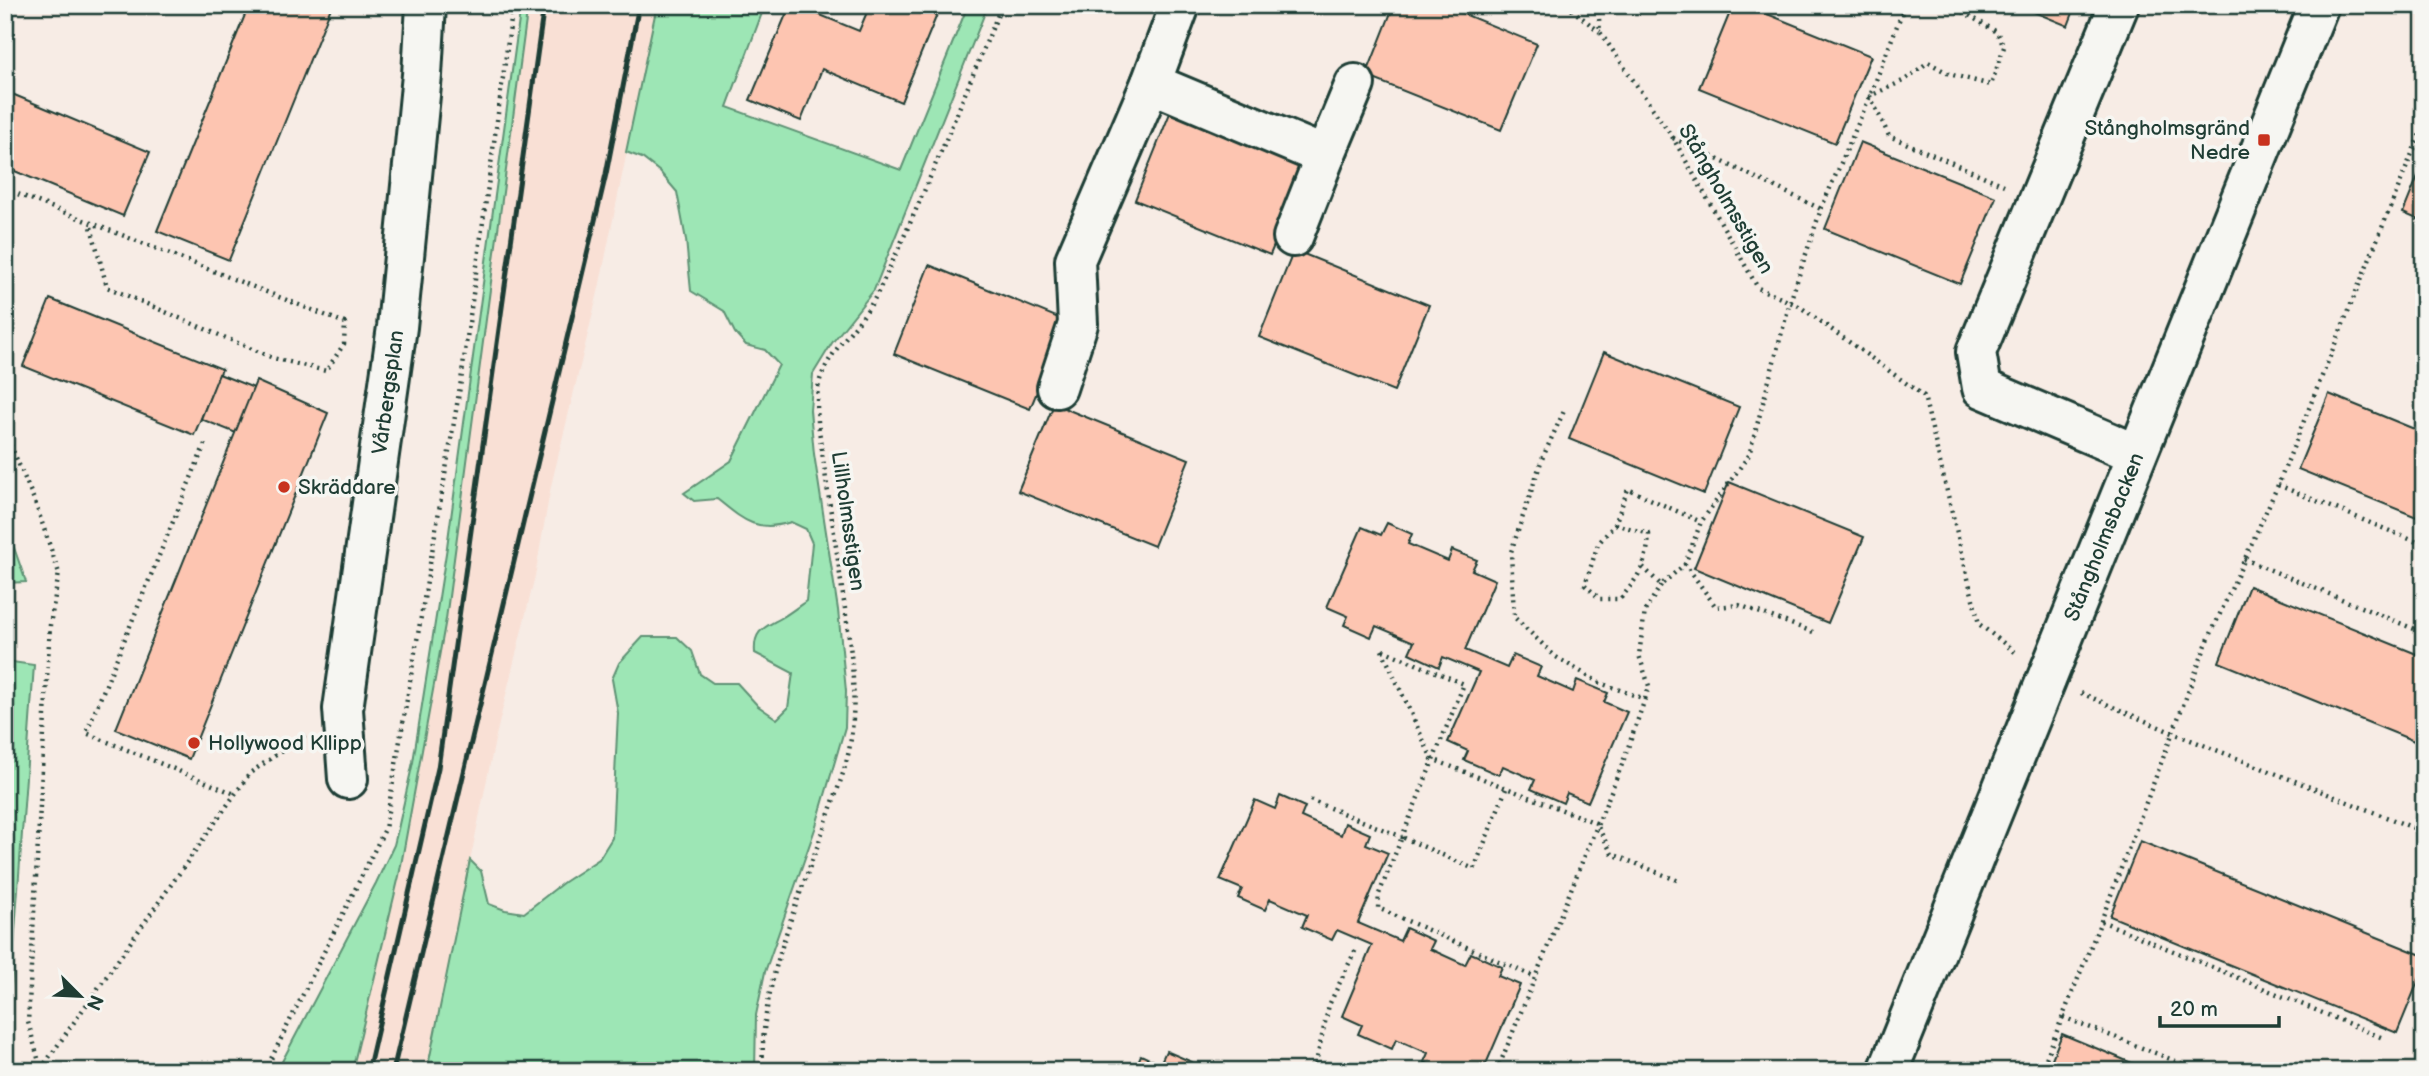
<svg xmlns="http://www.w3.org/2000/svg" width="2429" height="1076" font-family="'Balsamiq Sans',sans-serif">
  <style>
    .built { fill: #f9e0d5 }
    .green { fill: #9de6b5; stroke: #5e9274; stroke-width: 2 }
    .building { fill: #fdc5b1; stroke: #1f3d34; stroke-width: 2 }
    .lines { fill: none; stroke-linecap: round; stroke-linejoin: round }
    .minor-casing { stroke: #1f3d34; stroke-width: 44 }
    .path { stroke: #1f3d34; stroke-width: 4.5; stroke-dasharray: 2 5; stroke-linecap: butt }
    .minor { stroke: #f6f6f2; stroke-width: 38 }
    .rail { stroke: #1f3d34; stroke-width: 5 }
    .poi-dot { fill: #c8321e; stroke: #f6f6f2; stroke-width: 2.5 }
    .labels { text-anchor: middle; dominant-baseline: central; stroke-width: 7; stroke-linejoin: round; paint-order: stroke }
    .poi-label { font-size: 21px; fill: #1f3d34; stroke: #f6f6f2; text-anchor: start }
    .street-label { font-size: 21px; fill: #1f3d34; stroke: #f6f6f2 }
  </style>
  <rect width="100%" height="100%" fill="#f7ece5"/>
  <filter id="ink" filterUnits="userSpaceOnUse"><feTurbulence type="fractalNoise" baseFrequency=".0143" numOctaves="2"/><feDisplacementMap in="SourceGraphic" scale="14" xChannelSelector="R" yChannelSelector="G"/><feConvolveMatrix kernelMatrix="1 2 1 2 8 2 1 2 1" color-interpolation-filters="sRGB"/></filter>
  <g filter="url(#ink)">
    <polygon class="built" points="528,5 657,5 599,288 551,486 535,576 495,740 427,1071 352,1071 399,876 446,619"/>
    <g class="green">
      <polygon points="521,5 528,5 446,619 399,876 352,1071 277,1071 376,883 394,845 398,829 413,762 447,547"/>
      <path d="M657,5h108l-38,102 174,63 67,-165h20l-114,285 -42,53 -19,31 -3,36 4,44 24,156 8,81 -1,36 -30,102 -50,143 -9,43 -1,56h-328l43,-211 11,11 8,33 16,6 19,3 40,-31 35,-23 13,-21 6,-125 -6,-34 7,-16 24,-26h34l15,14 8,23 13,9h24l21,23 19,13 11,-11 5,-35 -38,-20c-2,-24 11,-26 28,-36 8,-5 16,-11 23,-16l6,-58 -6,-14 -15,-7c-35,11 -48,-2 -74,-23l-23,2 -10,-8 47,-32 48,-96 -14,-15 -19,-5 -11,-12 -11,-22 -33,-20 -5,-51 -9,-48 -17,-20 -18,-14 -16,-6z"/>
      <polygon points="5,522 26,582 5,583"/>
      <polygon points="5,661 34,665 5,1071"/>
    </g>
    <g class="building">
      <polygon points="249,5 332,5 229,260 157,231"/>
      <polygon points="790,5 796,5 859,31 870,5 941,5 901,102 822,69 801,121 750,100"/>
      <polygon points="1394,5 1442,5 1537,44 1501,130 1366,76"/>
      <polygon points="1733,5 1745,5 1871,56 1835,143 1699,88"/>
      <polygon points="2017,5 2076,5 2068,26"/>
      <polygon points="5,91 150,152 123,216 5,167"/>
      <polygon points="1170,113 1306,169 1270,255 1135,200"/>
      <polygon points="1860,142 1996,197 1960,284 1825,229"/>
      <polygon points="2424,161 2424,222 2403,213"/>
      <polygon points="1294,250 1429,305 1394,391 1259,337"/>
      <polygon points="929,265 1066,321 1030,409 894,354"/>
      <polygon points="50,299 222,369 194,435 23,366"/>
      <polygon points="1604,352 1739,407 1704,494 1569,439"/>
      <polygon points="219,374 254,388 236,433 201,419"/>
      <polygon points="256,381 328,413 189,759 116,729"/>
      <polygon points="2329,394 2424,433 2424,520 2298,469"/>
      <polygon points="1054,404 1189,459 1154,546 1018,491"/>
      <polygon points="1729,482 1864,537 1828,623 1694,568"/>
      <polygon points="1387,523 1412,534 1408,544 1448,561 1452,550 1477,560 1472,570 1495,580 1465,650 1507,668 1513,655 1541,667 1537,676 1573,692 1577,680 1608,693 1604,702 1627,712 1588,802 1567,793 1563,803 1531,789 1535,780 1503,766 1499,775 1464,760 1468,751 1448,742 1479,672 1443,657 1439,667 1409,653 1414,642 1376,626 1371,637 1344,625 1348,616 1327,607 1362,527 1381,535"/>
      <polygon points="2249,586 2424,657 2424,745 2219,662"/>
      <polygon points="1280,796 1305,807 1301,817 1341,835 1345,823 1370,834 1366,844 1388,853 1358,923 1400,941 1406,928 1434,941 1430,949 1465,965 1471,953 1502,967 1498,976 1520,985 1483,1071 1471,1071 1461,1066 1459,1071 1444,1071 1424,1062 1428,1053 1396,1039 1392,1049 1358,1034 1362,1025 1342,1016 1372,945 1337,930 1332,940 1302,927 1307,915 1270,899 1265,910 1238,898 1242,889 1220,880 1255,800 1275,809"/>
      <polygon points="2140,841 2424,956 2424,967 2397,1033 2110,916"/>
      <polygon points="2062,1034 2151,1071 2047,1071"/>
      <polygon points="1166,1051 1192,1062 1188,1071 1134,1071 1141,1055 1160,1064"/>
    </g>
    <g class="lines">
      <defs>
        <g id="minor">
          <polyline points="2119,5 1976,352 1982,388 2137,454"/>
          <polyline points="1151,83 1325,156 1293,237"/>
          <polyline points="1325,156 1355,84"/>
          <polyline points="1057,388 1078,324 1075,260 1151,83 1180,5"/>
          <path id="s1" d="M348,779l-5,-70 54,-382 25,-252 4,-70"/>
          <path id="s2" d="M1888,1071l431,-1066"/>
        </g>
      </defs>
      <use href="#minor" class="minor-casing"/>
      <g class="path">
        <polyline points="1566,5 1600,32"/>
        <polyline points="1598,5 1600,32 1673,138 1758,288 1799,306 1924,396 1979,624 2015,652"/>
        <polyline points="1951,5 1997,32 2004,47 1991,85 1949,74 1928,62 1905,80 1870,96 1889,136 2004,185"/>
        <polyline points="1673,138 1821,209"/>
        <polyline points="5,189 345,323 344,344 326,371 273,358 107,287 90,223"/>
        <polyline points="5,432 35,502 59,573 50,625 28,1022 41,1069"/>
        <polyline points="205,444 86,733 235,794"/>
        <polyline points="2278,485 2424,545"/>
        <path d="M1615,524l34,10c-2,30 -10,43 -29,65h-20l-15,-14 13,-41 17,-20 13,-35 73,33"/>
        <polyline points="2244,559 2424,633"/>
        <polyline points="1643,567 1661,585 1685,564"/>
        <polyline points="1813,632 1739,605 1716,607 1685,564 1701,522 1749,455 1790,302 1821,209 1870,96 1905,5"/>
        <polyline points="1382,650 1432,759 1596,823 1612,854 1679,881"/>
        <polyline points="2081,693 2173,733 2424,832"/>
        <polyline points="1645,699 1649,686 1639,655 1645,611 1661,585"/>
        <polyline points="1506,789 1474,869 1402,837 1379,894 1378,908 1535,977"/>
        <polyline points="1310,800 1402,837 1464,684 1383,650"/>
        <polyline points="2101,921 2383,1038"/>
        <polyline points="2063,1017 2201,1071"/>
        <polyline points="41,1069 250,773 305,735"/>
        <polyline points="265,1071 385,829 461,381 513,5"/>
        <path d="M763,1071c-5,-85 38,-175 65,-255 8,-23 18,-47 22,-71 9,-54 -1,-109 -9,-163 -7,-51 -15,-101 -22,-152 -2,-16 -4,-37 2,-53 12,-32 41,-53 56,-83 46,-94 84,-192 125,-289"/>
        <polyline points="1314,1071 1329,1005 1356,949"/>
        <polyline points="1497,1071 1623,762 1645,699 1600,683 1556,657 1514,617 1511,552 1542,459 1564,411"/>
        <polyline points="2041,1071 2101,921 2206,645 2278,485 2424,124"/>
      </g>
      <use href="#minor" class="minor"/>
      <g class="rail">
        <polyline points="368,1071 438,768 544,5"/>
        <polyline points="393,1071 606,174 639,5"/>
      </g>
    </g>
  </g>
  <g class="poi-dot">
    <rect x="2257" y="133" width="14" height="14" rx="3.5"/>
    <circle cx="284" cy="487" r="7"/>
    <circle cx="194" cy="743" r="7"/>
  </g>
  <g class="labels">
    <g class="poi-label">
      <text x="2250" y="128" text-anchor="end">Stångholmsgränd<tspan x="2250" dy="24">Nedre</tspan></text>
      <text x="298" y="487">Skräddare</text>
      <text x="208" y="743">Hollywood Kllipp</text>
    </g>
    <g class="street-label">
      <text transform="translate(1726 199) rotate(60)">Stångholmsstigen</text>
      <text stroke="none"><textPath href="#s1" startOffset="390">Vårbergsplan</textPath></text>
      <text transform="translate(848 521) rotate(82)">Lillholmsstigen</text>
      <text stroke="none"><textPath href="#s2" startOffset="576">Stångholmsbacken</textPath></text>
    </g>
  </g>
  <rect width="2429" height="1076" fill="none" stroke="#f6f6f2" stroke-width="28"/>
  <rect x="14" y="14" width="2401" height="1048" fill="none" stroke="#1f3d34" stroke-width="2.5" filter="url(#ink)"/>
  <g transform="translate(80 996) rotate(114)" stroke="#f6f6f2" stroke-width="5" paint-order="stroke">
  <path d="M0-5L12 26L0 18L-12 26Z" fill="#1f3d34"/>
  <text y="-10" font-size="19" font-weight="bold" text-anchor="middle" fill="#1f3d34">N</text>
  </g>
  <path d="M2160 1016v10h119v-10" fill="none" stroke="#1f3d34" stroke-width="3.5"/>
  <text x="2170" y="1016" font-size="21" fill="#1f3d34" stroke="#f6f6f2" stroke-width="5" paint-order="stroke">20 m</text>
</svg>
